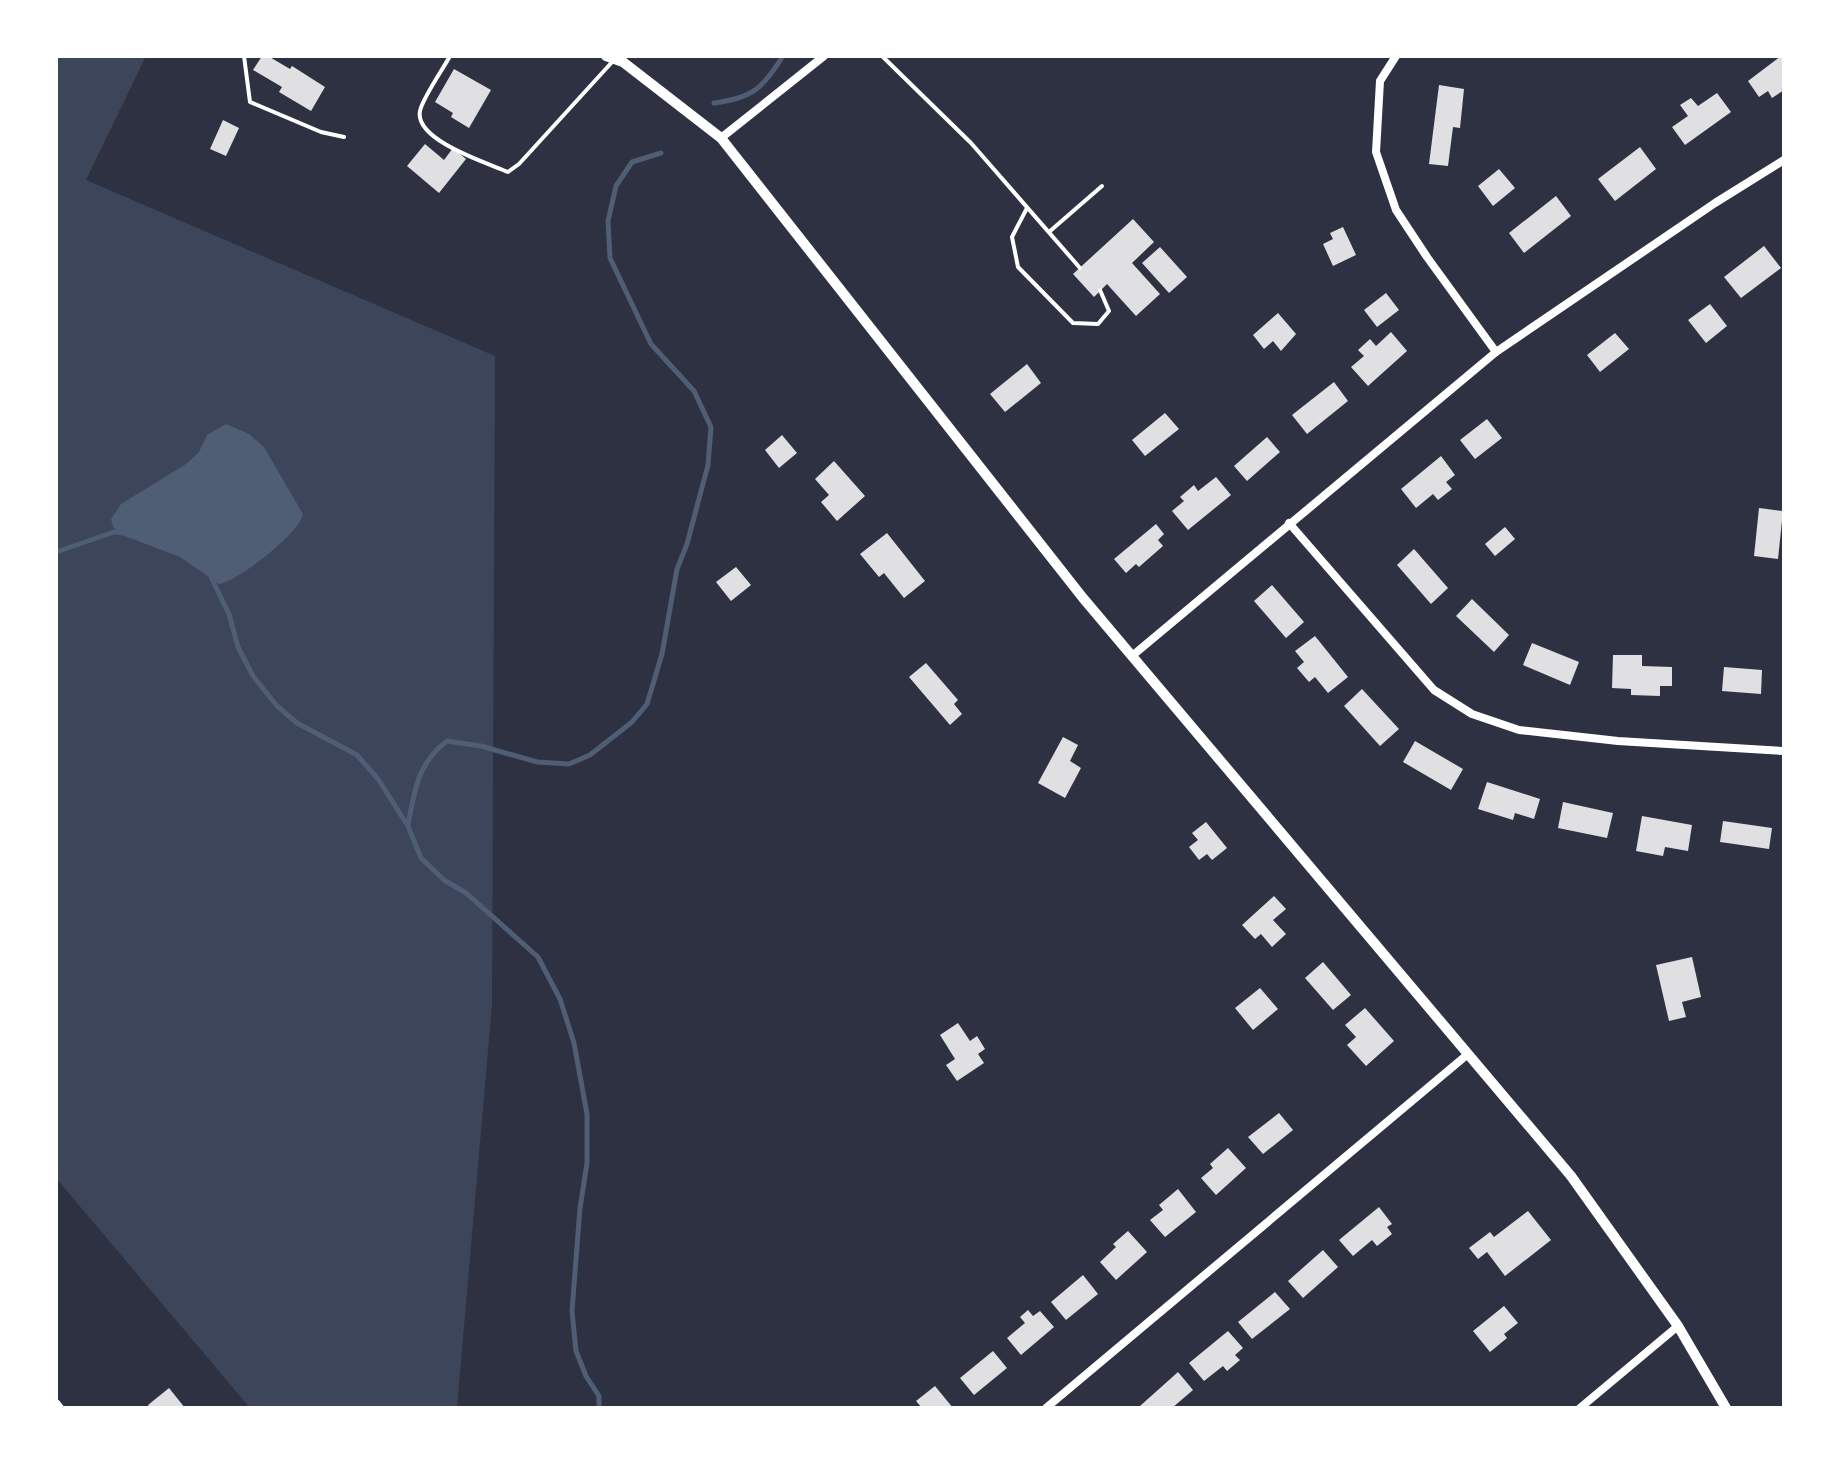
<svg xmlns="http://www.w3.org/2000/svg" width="1840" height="1464" font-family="'PT Sans Narrow',sans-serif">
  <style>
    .green { fill: #3c4559 }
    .water { fill: #4f5d75 }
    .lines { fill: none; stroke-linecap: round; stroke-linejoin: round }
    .stream { stroke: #4f5d75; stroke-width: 5 }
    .building { fill: #e0e0e3 }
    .service { stroke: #fff; stroke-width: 4 }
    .minor { stroke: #fff; stroke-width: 8 }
    .tertiary { stroke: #fff; stroke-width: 10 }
  </style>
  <rect width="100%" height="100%" fill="#2d3142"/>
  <polygon class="green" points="56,56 146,56 86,180 495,356 492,1005 457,1408 250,1408 56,1178"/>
  <path class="water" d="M226,424l23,10 15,13 39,67c-3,19 -65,67 -84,70l-39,-27 -58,-22 -9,-8 -2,-8 10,-15 65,-40 13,-12 8,-17z"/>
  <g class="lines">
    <g class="stream">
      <path d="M714,103c39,-5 49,-15 69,-47"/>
      <polyline points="56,552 114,532 123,533"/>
      <polyline points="211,577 229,614 238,647 253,676 277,706 297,723 357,755 378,779 408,826 421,858 444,880 466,893 538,957 560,999 574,1043 587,1114 587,1163 580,1208 572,1311 576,1351 586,1376 599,1396 599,1408"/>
      <path d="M408,825c7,-35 9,-61 39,-84l34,5 56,16 32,2 21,-9 42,-33 15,-18 15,-50 15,-85 10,-25 21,-79 3,-38 -17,-36 -43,-47 -41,-86 -2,-37 8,-35 16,-24 29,-9"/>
    </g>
  </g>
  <g class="building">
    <polygon points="262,56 268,56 290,69 292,66 325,87 311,111 279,92 282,87 253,70"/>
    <polygon points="1781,56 1784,56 1784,90 1772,98 1768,91 1759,97 1748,81"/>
    <polygon points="454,69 491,90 469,128 451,117 453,113 435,102"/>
    <polygon points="1439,85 1464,89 1460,128 1453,127 1448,166 1429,164"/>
    <polygon points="1717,93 1731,112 1685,145 1672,127 1688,116 1680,105 1691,98 1698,106"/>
    <polygon points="223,120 239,128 226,156 210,149"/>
    <polygon points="425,144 444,160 453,148 466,159 439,193 407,166"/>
    <polygon points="1640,147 1656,169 1615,201 1598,179"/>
    <polygon points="1499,169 1515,188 1493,206 1478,186"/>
    <polygon points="1556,196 1571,216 1524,253 1509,233"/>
    <polygon points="1133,219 1154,242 1132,263 1160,294 1136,316 1107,284 1094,297 1073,274"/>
    <polygon points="1343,227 1356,255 1333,266 1323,244 1333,239 1330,233"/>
    <polygon points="1764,246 1781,268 1741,298 1724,277"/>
    <polygon points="1160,247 1187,277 1169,293 1142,263"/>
    <polygon points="1386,293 1399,310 1377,327 1364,310"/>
    <polygon points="1710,304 1727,326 1706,343 1688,320"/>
    <polygon points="1278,313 1296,334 1281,351 1273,341 1264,349 1253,335"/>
    <polygon points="1391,332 1407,351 1368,386 1351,367 1364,356 1358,350 1370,339 1376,346"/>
    <polygon points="1615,333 1629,349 1600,372 1587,355"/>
    <polygon points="1027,364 1041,383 1005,412 990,394"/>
    <polygon points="1334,382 1348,401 1307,434 1292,415"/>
    <polygon points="1165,413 1179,429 1145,456 1132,440"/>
    <polygon points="1487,419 1502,438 1475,459 1460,440"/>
    <polygon points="782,435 797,453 779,468 765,450"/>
    <polygon points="1267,437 1280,452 1247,481 1234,466"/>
    <polygon points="1441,456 1455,475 1446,482 1452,489 1438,500 1433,494 1416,508 1401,489"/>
    <polygon points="834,461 865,496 837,521 821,502 829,495 815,479"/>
    <polygon points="1216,477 1231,495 1188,530 1172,511 1184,501 1180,497 1194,485 1198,491"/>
    <polygon points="1759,508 1783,511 1778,559 1754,556"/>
    <polygon points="1156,524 1164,534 1158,540 1163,546 1139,567 1136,564 1126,573 1114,559"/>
    <polygon points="1505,527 1515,539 1495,556 1485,544"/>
    <polygon points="887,533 925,581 904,598 884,573 879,577 860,554"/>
    <polygon points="1414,549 1448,588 1431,604 1397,565"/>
    <polygon points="736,567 751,585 731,601 716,582"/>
    <polygon points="1272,585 1304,622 1286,638 1254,601"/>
    <polygon points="1472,599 1509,635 1494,652 1456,616"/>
    <polygon points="1315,636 1348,677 1328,693 1315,677 1309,682 1297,668 1304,662 1295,651"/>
    <polygon points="1532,643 1579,662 1570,685 1523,665"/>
    <polygon points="1613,655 1642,655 1642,666 1672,667 1672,686 1660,686 1660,696 1631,695 1631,689 1612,688"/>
    <polygon points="926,663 958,700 954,704 962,714 950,725 909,677"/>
    <polygon points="1724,667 1762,670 1761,694 1722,691"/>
    <polygon points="1362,689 1399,729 1380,746 1344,706"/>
    <polygon points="1063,737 1078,745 1070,761 1081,768 1065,798 1038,783"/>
    <polygon points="1415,741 1463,769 1451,790 1403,762"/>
    <polygon points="1487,782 1540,799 1534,819 1515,813 1513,820 1478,809"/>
    <polygon points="1563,802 1613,813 1607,838 1558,828"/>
    <polygon points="1642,816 1692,825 1688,851 1665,847 1663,856 1636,851"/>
    <polygon points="1723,821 1772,828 1769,849 1720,842"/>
    <polygon points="1206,822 1227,848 1212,860 1207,854 1199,860 1189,847 1198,840 1192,833"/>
    <polygon points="1274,896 1286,909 1273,920 1286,934 1272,947 1261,934 1255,939 1242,925"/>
    <polygon points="1692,957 1701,997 1682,1002 1686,1017 1669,1021 1656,965"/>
    <polygon points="1323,962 1351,995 1333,1010 1305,978"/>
    <polygon points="1260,988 1278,1009 1253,1030 1235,1008"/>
    <polygon points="1365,1008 1394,1041 1366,1066 1347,1045 1356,1037 1345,1025"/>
    <polygon points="958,1023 970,1041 977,1036 985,1049 978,1054 984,1063 957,1081 946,1065 955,1059 940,1035"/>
    <polygon points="1279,1113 1293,1130 1263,1154 1248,1137"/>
    <polygon points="1228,1148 1246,1168 1216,1195 1201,1178 1213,1168 1210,1164"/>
    <polygon points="1178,1189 1196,1212 1165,1237 1150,1220 1163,1210 1159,1205"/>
    <polygon points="1379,1207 1392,1224 1387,1227 1392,1234 1377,1246 1372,1240 1353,1256 1339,1240"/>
    <polygon points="1528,1211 1551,1240 1505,1276 1487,1252 1478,1259 1469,1248 1490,1232 1494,1237"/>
    <polygon points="1128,1231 1147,1252 1116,1280 1100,1262 1116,1247 1113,1244"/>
    <polygon points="1323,1250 1338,1267 1303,1298 1288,1281"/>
    <polygon points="1083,1275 1098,1294 1066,1320 1051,1302"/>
    <polygon points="1275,1292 1290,1309 1252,1339 1238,1322"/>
    <polygon points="1504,1306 1518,1323 1504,1334 1507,1338 1490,1352 1473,1331"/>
    <polygon points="1028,1310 1033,1316 1040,1311 1054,1327 1021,1355 1007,1338 1025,1323 1020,1317"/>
    <polygon points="1228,1331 1243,1348 1235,1355 1240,1360 1227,1371 1223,1366 1204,1381 1189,1363"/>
    <polygon points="993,1351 1007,1368 974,1395 960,1378"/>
    <polygon points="1178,1372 1193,1390 1172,1408 1142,1408 1140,1406"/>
    <polygon points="935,1386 953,1408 922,1408 916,1401"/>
    <polygon points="169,1388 185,1408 150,1408 148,1405"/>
  </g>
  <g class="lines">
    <g class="service">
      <polyline points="244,56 250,102 321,132 344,137"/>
      <path d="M450,56c-7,13 -28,43 -30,55 -6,29 67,52 88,61l11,-8 94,-103"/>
      <polyline points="882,56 971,143 1080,268"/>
      <polyline points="1027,208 1012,237 1018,267 1073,323 1098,324 1109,311 1100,290"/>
      <polyline points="1049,232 1102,186"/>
    </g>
    <g class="minor">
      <polyline points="1396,56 1380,81 1376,152 1396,210 1427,257 1496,352"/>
      <polyline points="721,138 824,56"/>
      <polyline points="1289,523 1434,690 1472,714 1519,730 1618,741 1784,751"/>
      <polyline points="1132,656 1496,352 1715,203 1784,160"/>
      <polyline points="56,1403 60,1408"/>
      <polyline points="1046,1408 1468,1054"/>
      <polyline points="1580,1408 1678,1326"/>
    </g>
    <polyline class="tertiary" points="606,56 623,62 721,138 1083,598 1571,1176 1678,1326 1726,1408"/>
  </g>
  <rect width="1840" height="1464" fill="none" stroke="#ffffff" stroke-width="116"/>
</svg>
